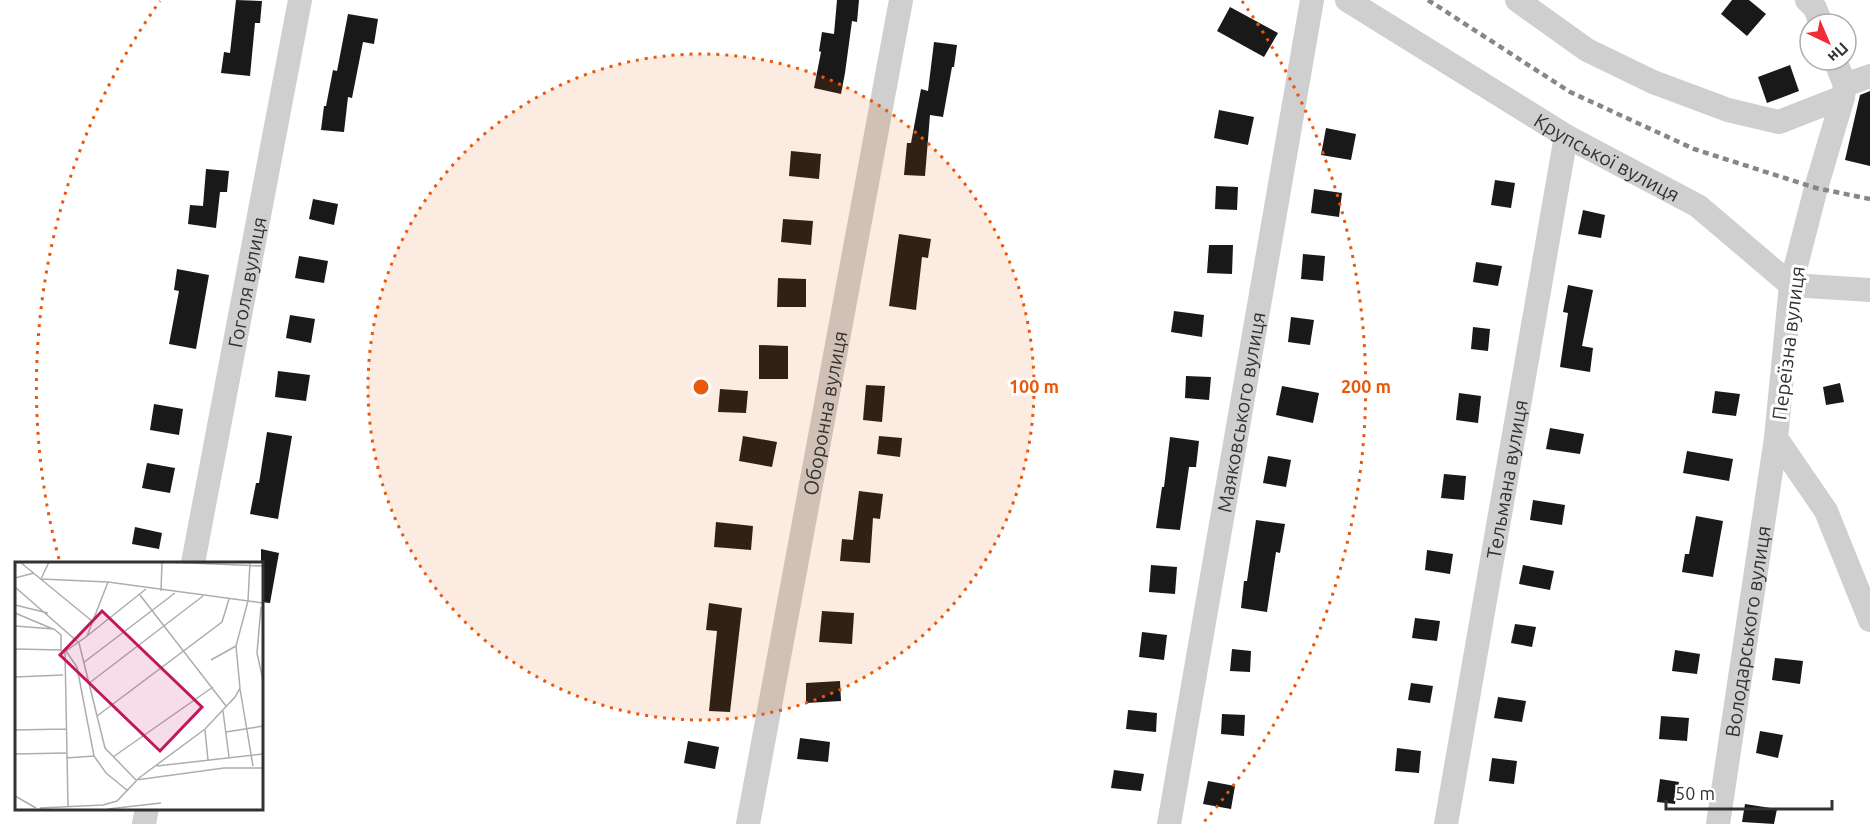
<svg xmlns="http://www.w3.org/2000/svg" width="1870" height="824" font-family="Ubuntu,sans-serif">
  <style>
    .building { fill: #191919 }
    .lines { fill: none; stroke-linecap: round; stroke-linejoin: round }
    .minor { stroke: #cfcfcf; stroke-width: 24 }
    .rail { stroke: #878787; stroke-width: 4.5; stroke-dasharray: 6 4.5; stroke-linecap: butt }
    .ring { fill: none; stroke: #e8590c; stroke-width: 3; stroke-dasharray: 3 6 }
    .labels { text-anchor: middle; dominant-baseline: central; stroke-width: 6; stroke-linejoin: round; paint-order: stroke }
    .street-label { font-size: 20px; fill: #323232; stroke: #fff }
    .inset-road { fill: none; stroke: #adadad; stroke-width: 1.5 }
    .view { fill: #c2185b; fill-opacity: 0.15; stroke: #c2185b; stroke-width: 3 }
    .inset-edge { fill: none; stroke: #323232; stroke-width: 3 }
    .centre { fill: #e8590c; stroke: #fff; stroke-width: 3 }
    .ring-label { font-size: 18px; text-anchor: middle; font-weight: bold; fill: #e8590c; stroke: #fff; stroke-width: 6; stroke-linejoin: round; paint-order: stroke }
  </style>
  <rect width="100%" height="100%" fill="#fff"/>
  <g class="building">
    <polygon points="236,0 262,1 260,23 255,23 250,76 221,73 224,52 230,53"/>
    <polygon points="837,0 859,0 857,22 852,21 845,73 841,94 814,88 821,52 819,51 822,32 834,34"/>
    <polygon points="1732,0 1749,0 1766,14 1747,36 1721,14"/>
    <polygon points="1230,7 1278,33 1264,57 1217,31"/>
    <polygon points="348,14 378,19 374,44 363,42 352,98 348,97 344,132 321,130 324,106 326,106 333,70 337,71"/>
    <polygon points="934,42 957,45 954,67 952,67 943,117 930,115 925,176 904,175 907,143 911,143 921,89 928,91"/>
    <polygon points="1790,65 1799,91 1767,103 1758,77"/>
    <polygon points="1870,91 1870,166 1845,160 1860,95"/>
    <polygon points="1219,110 1254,117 1248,145 1214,138"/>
    <polygon points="1326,128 1356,134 1351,160 1321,155"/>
    <polygon points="791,151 821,154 819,179 789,176"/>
    <polygon points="206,169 229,171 227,192 220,192 216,228 188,224 190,205 203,206"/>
    <polygon points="1495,180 1515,183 1511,208 1491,205"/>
    <polygon points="1216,186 1238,187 1237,210 1215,209"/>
    <polygon points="1314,189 1342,193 1339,217 1311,213"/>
    <polygon points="313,199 338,204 334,225 309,219"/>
    <polygon points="1583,210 1605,215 1601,238 1578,234"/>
    <polygon points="783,219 813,221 811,245 781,242"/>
    <polygon points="899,234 931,239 928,258 922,257 916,310 889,306"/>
    <polygon points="1209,245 1233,245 1232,274 1207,273"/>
    <polygon points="1303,254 1325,256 1323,281 1301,279"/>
    <polygon points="299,256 328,261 324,283 295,278"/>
    <polygon points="1476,262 1502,266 1498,286 1473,282"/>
    <polygon points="177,269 209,275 196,349 169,344 179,291 174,290"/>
    <polygon points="778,278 806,279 806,307 777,307"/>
    <polygon points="1568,285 1593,290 1582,346 1593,348 1590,372 1560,367 1568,313 1563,312"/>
    <polygon points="1174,311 1204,315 1202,337 1171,332"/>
    <polygon points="290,315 315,319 311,343 286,338"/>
    <polygon points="1291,317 1314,320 1310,345 1288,342"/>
    <polygon points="1473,327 1490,329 1488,351 1471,349"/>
    <polygon points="759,345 788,346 788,379 759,379"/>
    <polygon points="278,371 310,375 306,401 275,397"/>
    <polygon points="1186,376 1211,377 1209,400 1185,398"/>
    <polygon points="1840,383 1844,402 1826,405 1823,387"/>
    <polygon points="866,385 885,386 882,422 863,420"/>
    <polygon points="1282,386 1319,393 1313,423 1276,415"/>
    <polygon points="720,389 748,391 746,413 718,412"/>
    <polygon points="1715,391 1740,394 1736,416 1712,413"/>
    <polygon points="1459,393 1481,396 1478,423 1456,420"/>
    <polygon points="154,404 183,409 179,435 150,430"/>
    <polygon points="1550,428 1584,434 1580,454 1546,449"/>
    <polygon points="267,432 292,436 278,519 250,514 256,483 259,483"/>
    <polygon points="743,436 777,442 772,467 739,461"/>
    <polygon points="879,436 902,438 900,457 877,454"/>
    <polygon points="1170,437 1199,441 1196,467 1189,467 1180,530 1156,528 1162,487 1164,487"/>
    <polygon points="1687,451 1733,459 1729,481 1683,473"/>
    <polygon points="1268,456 1291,460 1286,487 1263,483"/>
    <polygon points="147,463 175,468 170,493 142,488"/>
    <polygon points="1444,474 1466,476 1464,500 1441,498"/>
    <polygon points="859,491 883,494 880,519 873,518 870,563 840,561 842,539 853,540"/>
    <polygon points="1533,500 1565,505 1562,525 1530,520"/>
    <polygon points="1696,516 1723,521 1713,577 1682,572 1685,554 1689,554"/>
    <polygon points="1256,520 1285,524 1280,553 1276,552 1267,612 1241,608 1244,581 1247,581"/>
    <polygon points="716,522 753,526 751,550 714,547"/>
    <polygon points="135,527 162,533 159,549 132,544"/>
    <polygon points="261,549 279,553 270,603 261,602"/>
    <polygon points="1427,550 1453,554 1450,574 1425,570"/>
    <polygon points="1151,565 1177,567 1175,594 1149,592"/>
    <polygon points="1523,565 1554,571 1550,590 1519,584"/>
    <polygon points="709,603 742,608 730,712 709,711 717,631 706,630"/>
    <polygon points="822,611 854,613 852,644 819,642"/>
    <polygon points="1415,618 1440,621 1437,641 1412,638"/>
    <polygon points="1515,624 1536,627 1532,647 1511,643"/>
    <polygon points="1142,632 1167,635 1164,660 1139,657"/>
    <polygon points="1232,649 1251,651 1250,672 1230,671"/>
    <polygon points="1675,650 1700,654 1697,674 1672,671"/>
    <polygon points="1775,658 1803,661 1800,684 1772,680"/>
    <polygon points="840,681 841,701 806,703 806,683"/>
    <polygon points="1411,683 1433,686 1430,703 1408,700"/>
    <polygon points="1498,697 1526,701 1522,722 1494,718"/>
    <polygon points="1128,710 1157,713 1156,732 1126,729"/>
    <polygon points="1222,714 1245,715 1244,736 1221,734"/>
    <polygon points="1661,716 1689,718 1687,741 1659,739"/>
    <polygon points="1760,731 1783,735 1778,758 1756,753"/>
    <polygon points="800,738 830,742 828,762 797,759"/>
    <polygon points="688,741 719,747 715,769 684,763"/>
    <polygon points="1397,748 1421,751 1419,773 1395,771"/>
    <polygon points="1492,758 1517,761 1514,784 1489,781"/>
    <polygon points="1114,770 1144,774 1141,791 1111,788"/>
    <polygon points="1660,779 1679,782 1675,804 1657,802"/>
    <polygon points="1208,781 1235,786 1231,809 1203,804"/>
    <polygon points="1745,804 1777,809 1774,824 1742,822"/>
  </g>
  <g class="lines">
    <g class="minor">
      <path id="s1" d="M1347,0l219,136 132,70 93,79 79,5"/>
      <polyline points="1517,0 1587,50 1653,82 1728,110 1779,122 1843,97"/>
      <polyline points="1807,0 1815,8 1821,24"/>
      <polyline points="1835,60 1845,85 1843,97 1816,188 1791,285 1776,438 1826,511 1870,620"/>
      <polyline points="1845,85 1870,76"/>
      <path id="s2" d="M193,563l107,-563"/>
      <polyline points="144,824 147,808"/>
      <path id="s3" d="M748,824l153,-824"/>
      <path id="s4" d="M1169,824l143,-824"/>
      <path id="s5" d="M1446,824l120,-688"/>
      <path id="s6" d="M1718,824l58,-386"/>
    </g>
    <polyline class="rail" points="1428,0 1570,92 1694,149 1816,188 1870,199"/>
  </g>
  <circle cx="701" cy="387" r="333" fill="#e8590c" fill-opacity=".12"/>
  <g class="ring">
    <circle cx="701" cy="387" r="333"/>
    <path d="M59 559A665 665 0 0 1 160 1M1242 1A665 665 0 0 1 1203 823"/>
  </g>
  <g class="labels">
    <g class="street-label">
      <text stroke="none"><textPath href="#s1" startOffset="304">Крупської вулиця</textPath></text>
      <text stroke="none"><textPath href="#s2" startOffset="286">Гоголя вулиця</textPath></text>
      <text transform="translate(1788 343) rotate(-83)">Переїзна вулиця</text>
      <text stroke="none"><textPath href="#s3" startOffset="418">Оборонна вулиця</textPath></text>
      <text stroke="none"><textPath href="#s4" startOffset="418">Маяковського вулиця</textPath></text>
      <text stroke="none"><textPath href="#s5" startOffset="350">Тельмана вулиця</textPath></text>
      <text stroke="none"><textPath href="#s6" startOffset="195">Володарського вулиця</textPath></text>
    </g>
  </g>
  <g transform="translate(15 562)">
    <rect width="248" height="248" fill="#fff"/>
    <path class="inset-road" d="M5,0l72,59M152,0l96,4M0,16l19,-5M26,17l67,3 155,21M26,17l8,-17M0,25l64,56 26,105 31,32 88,-12h39M146,29l1,-29M125,33l86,111M0,43l33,8M246,45l-4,46 6,27M0,51l38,16M0,64l39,3 7,6v14M72,74l59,-47M0,87l47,1M50,89l3,155M51,89l11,16 17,89 12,17 22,18M51,89l21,-15 21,-54M196,98l25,-14M68,101l92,-70M0,115l48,-2M73,122l115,-88M225,127l13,77M208,149l6,46M82,154l125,-94 7,-23M0,168l51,-1M190,168l3,30M211,170l37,-6M0,192l51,-1M98,195l100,-70M51,196l28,-2M142,204l106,-12M0,234l21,12M25,246l63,-3 14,-4 22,-23 66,-49 30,-32 5,-9 -4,-42 12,-45 2,-39M93,247l53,-6"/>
    <path class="view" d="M87,49l100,96 -42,44 -100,-96z"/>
    <rect width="248" height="248" class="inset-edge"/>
  </g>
  <circle cx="701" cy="387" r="9" class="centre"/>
  <g class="ring-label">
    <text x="1034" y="393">100 m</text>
    <text x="1366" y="393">200 m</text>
  </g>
  <g transform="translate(1828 42) rotate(136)"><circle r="28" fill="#ffffff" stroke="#adadad" stroke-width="1.5"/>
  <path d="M0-4.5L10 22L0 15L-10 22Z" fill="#f02d34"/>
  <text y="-9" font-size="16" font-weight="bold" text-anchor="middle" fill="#323232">Пн</text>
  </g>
  <path d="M1666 800v9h166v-9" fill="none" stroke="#323232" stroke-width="3"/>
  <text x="1675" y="800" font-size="18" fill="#323232" stroke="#ffffff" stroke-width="4.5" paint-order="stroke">50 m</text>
</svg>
